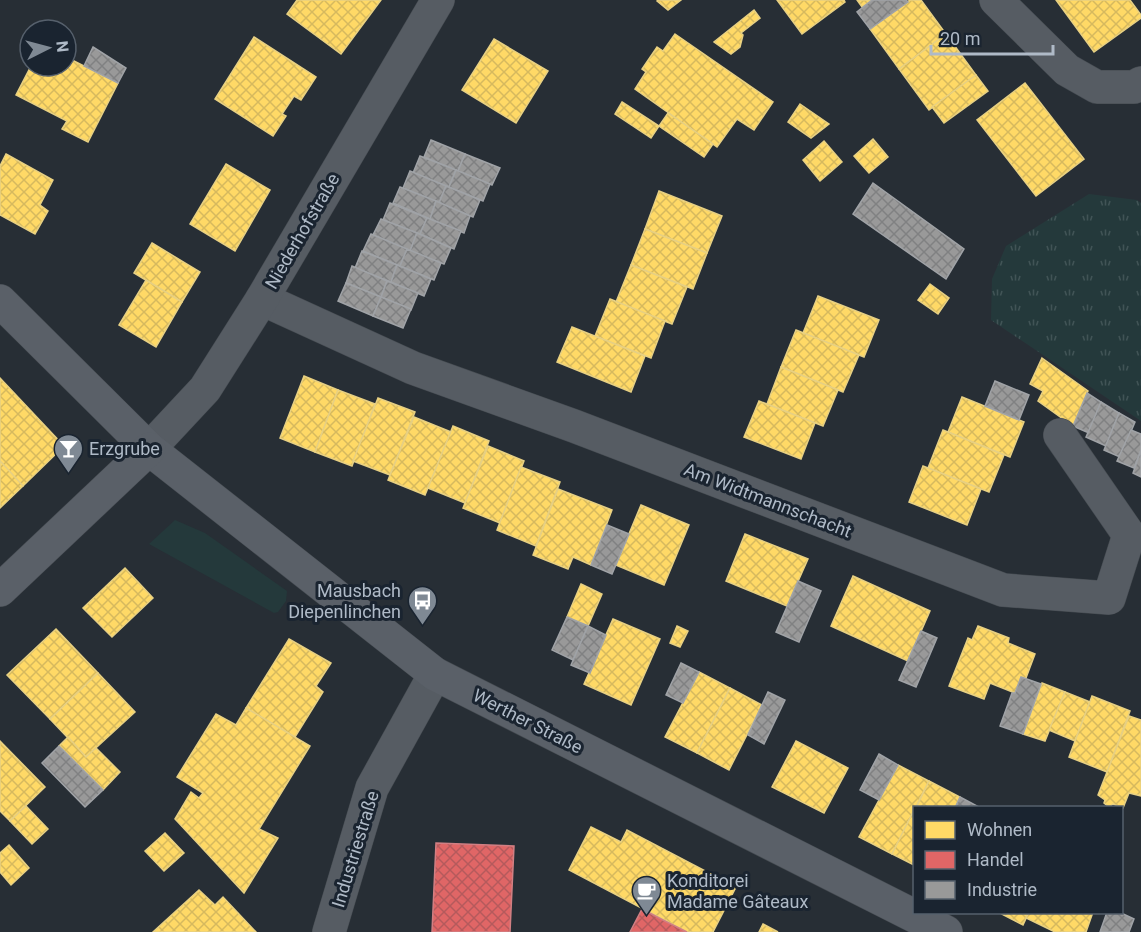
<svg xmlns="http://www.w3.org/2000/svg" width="1141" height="932" font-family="Roboto,sans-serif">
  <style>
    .grass { fill: #24393b }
    .park { fill: url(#park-tufts) }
    .homes { fill: url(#homes-cross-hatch); stroke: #e7d083; stroke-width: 1.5 }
    .shops { fill: url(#shops-cross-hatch); stroke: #d17f83; stroke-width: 1.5 }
    .industry { fill: url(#industry-cross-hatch); stroke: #a0a3a7; stroke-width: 1.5 }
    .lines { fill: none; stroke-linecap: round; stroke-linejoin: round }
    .street-casing { stroke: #444a50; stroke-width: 34 }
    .secondary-casing { stroke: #444a50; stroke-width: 34 }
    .street { stroke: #565c63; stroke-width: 33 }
    .secondary { stroke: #5a6068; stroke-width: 33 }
    .labels { text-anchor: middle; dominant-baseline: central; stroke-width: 6; stroke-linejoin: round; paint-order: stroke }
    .street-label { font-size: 18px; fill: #afbac7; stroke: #1a2430 }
    .poi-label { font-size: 18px; fill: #afbac7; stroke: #1a2430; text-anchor: start }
  </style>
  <defs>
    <pattern id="park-tufts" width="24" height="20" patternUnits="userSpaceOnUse" patternTransform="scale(1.5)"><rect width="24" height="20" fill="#24393b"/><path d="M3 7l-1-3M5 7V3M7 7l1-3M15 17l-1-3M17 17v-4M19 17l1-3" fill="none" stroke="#415456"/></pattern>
    <pattern id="homes-cross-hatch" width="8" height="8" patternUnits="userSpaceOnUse" patternTransform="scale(1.5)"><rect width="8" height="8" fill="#ffd966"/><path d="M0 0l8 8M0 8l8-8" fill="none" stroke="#d6b95e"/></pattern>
    <pattern id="shops-cross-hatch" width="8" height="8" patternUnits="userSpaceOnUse" patternTransform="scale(1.5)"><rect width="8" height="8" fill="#e06666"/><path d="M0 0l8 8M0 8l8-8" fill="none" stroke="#b55a5c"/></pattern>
    <pattern id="industry-cross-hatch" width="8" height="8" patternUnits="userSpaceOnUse" patternTransform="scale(1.5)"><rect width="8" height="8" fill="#999"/><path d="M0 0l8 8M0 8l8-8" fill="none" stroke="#808182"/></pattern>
  </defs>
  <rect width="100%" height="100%" fill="#272e35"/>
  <polygon class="grass" points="175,520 205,533 287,591 286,601 278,612 274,613 149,544"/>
  <polygon class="park" points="1089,194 1137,200 1141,203 1141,421 991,320 992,279 1006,246"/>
  <g class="homes">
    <polygon points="297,0 381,0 341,54 287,14"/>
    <polygon points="658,0 681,0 668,10 657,1"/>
    <polygon points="777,0 844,0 845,2 802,34"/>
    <polygon points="857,0 872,0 862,7"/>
    <polygon points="910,0 921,0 946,34 899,69 870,29"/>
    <polygon points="1056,0 1130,0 1141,15 1141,18 1094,52"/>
    <polygon points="754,10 760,18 741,33 743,35 740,47 731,54 714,42"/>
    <polygon points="675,34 773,102 754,130 737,119 717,147 635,89 646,72 642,69 657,47 663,51"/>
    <polygon points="946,34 976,75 929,110 899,69"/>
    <polygon points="254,37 316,77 301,100 294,96 282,114 286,116 273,136 215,99"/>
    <polygon points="494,39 548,71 516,123 462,90"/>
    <polygon points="66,57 118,83 88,142 62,129 67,121 16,95 31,66 66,66"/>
    <polygon points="976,75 988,91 944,123 932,107"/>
    <polygon points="1025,83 1084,159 1036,196 977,120"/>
    <polygon points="622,102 659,126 651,138 615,114"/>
    <polygon points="800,104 829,124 811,138 788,122"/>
    <polygon points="668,113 713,144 704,157 659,126"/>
    <polygon points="873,139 888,157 869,173 854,156"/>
    <polygon points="824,141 842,162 820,181 803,160"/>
    <polygon points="6,154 53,180 40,205 48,211 35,234 0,215 0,166"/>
    <polygon points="226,164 270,190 235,251 190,224"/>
    <polygon points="659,191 722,216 707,253 645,229"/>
    <polygon points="645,229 707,253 693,289 631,265"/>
    <polygon points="152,243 200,272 182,302 134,273"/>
    <polygon points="631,265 687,287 672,324 616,302"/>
    <polygon points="146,280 182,302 156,347 119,325"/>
    <polygon points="930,284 949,298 938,314 918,300"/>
    <polygon points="818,296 879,320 864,357 803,333"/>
    <polygon points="610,299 665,321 651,358 595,336"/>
    <polygon points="572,327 645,356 631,392 557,362"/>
    <polygon points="796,330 859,355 843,392 781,367"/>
    <polygon points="1042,358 1088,391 1073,426 1038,401 1043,391 1030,384"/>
    <polygon points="781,367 838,390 823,426 767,404"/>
    <polygon points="304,376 338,390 315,452 280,438"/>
    <polygon points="0,378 64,446 23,486 0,461"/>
    <polygon points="338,390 375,404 352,466 315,452"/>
    <polygon points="962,397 1024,422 1010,457 948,432"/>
    <polygon points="378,398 415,412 390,475 353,461"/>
    <polygon points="759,401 815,423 801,459 744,437"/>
    <polygon points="414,417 451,432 425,495 388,480"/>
    <polygon points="453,426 489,441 465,503 428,488"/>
    <polygon points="943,430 1004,455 989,492 928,468"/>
    <polygon points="488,446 524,461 500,523 463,508"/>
    <polygon points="0,461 23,486 0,508"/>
    <polygon points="923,466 981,489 967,525 909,502"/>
    <polygon points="521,467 560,482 536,546 497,530"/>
    <polygon points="558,489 612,510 591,565 573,557 568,569 533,555"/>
    <polygon points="641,505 689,525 664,585 616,565"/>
    <polygon points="745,534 808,559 787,606 726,581"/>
    <polygon points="125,568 153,598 112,637 83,608"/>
    <polygon points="853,576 930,611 908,661 831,626"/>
    <polygon points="581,584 602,594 588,626 567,617"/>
    <polygon points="613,619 660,639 631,705 584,684"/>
    <polygon points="677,626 688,631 680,647 670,643"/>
    <polygon points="978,626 1009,638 1008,643 1035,654 1026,678 1021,677 1015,693 990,683 984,699 949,686 968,638 972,640"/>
    <polygon points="56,629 98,673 50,719 7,675"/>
    <polygon points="289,639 331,663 316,686 323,692 295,737 246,708"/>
    <polygon points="699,672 730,688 697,753 665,737"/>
    <polygon points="98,673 135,712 86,757 50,719"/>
    <polygon points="1042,683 1065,692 1045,741 1023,734"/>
    <polygon points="730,688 762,705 729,770 697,753"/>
    <polygon points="1065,692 1090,702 1075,741 1049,730"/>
    <polygon points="1092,696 1130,711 1107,772 1069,757"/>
    <polygon points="246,708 310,746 259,829 278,838 244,893 175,819 191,792 199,798 203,793 177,777 216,714 236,725"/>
    <polygon points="1129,716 1141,720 1141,796 1129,793 1123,808 1113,804 1109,807 1104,803 1105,800 1098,795"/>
    <polygon points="68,737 86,757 96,748 120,772 103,790 59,746"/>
    <polygon points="0,741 45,787 10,821 0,811"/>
    <polygon points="796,741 848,768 824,813 772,787"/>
    <polygon points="898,765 929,781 892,854 859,837"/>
    <polygon points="929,781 960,797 955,808 916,808"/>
    <polygon points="26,806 48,829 32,844 10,821"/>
    <polygon points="914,810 914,865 892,854"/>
    <polygon points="591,827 621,842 627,830 736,887 713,932 687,932 569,870"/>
    <polygon points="165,833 184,853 164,871 145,851"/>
    <polygon points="9,845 29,868 11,885 0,872 0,853"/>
    <polygon points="199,890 215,905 223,897 256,932 153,932"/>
    <polygon points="998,912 1029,912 1023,925"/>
    <polygon points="1029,912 1093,912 1086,932 1055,932 1026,918"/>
    <polygon points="763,924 778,932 759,932"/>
  </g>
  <g class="shops">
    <polygon points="436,843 514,846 510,932 432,932"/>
    <polygon points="642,909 665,921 687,932 630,932"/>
  </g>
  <g class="industry">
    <polygon points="872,0 906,0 908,2 870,29 857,12"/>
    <polygon points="93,47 126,68 118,83 84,66"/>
    <polygon points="431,140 465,154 458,171 424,157"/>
    <polygon points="465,154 500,168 492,185 458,171"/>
    <polygon points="420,156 456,170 449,187 413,173"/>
    <polygon points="456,170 490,184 483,201 449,187"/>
    <polygon points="410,171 446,186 439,203 403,188"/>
    <polygon points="873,183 964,249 946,279 853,214"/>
    <polygon points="446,186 480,200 473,217 439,203"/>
    <polygon points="400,187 436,201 430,219 393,203"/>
    <polygon points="436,201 470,216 464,233 430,219"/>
    <polygon points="390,203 427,218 420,234 383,220"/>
    <polygon points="427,218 461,231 454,249 420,234"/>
    <polygon points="381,219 417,233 410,251 373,235"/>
    <polygon points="417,233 451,248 444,264 410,251"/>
    <polygon points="371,234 407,249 400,266 363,251"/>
    <polygon points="407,249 441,263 434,280 400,266"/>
    <polygon points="362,251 397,265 391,282 355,268"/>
    <polygon points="397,265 431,279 424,296 391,282"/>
    <polygon points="352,266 387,281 381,297 346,283"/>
    <polygon points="387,281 418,293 411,310 381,297"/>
    <polygon points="346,283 381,297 373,316 338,301"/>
    <polygon points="381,297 411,309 403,328 373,316"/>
    <polygon points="995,381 1029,395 1019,420 985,406"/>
    <polygon points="1087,393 1101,402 1089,433 1073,426"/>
    <polygon points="1101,402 1119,413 1106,446 1086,437"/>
    <polygon points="1119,413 1135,422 1120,457 1104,450"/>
    <polygon points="1131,430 1141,434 1141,450 1134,468 1117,461"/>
    <polygon points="1141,450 1141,477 1133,473"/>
    <polygon points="607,525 629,534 612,574 591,565"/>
    <polygon points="798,581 821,591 799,642 776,632"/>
    <polygon points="567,617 588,626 573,660 552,650"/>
    <polygon points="588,626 606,635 590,673 571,665"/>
    <polygon points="921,631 937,638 916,687 899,680"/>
    <polygon points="681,663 699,672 683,703 666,695"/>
    <polygon points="1021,677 1041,684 1023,734 1000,726 1012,693 1015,693"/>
    <polygon points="768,692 785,700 764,744 748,735"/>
    <polygon points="59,746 103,790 85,807 42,763"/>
    <polygon points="879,754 898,765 879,800 860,790"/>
    <polygon points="960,797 979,807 955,808"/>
    <polygon points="1107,912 1119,912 1134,919 1129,932 1100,932"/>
  </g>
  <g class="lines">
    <defs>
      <g id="street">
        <polyline points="996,0 1067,70 1097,87 1134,87 1141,83"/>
        <polyline points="262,299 413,368 574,426 1003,590 1109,598 1129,535 1060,435"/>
        <polyline points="149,449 205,389 262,299 438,0"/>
        <polyline points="329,932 372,788 435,674"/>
      </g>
      <g id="secondary">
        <polyline points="0,301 149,449 435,674 946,932"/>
        <polyline points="0,590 149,449"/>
      </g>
    </defs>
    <use href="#street" class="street-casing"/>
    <use href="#secondary" class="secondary-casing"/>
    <use href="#street" class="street"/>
    <use href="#secondary" class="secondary"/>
  </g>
  <defs>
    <symbol id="bar-pin" viewBox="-11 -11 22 30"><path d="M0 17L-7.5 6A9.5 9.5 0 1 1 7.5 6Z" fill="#7f8994" stroke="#1a2430"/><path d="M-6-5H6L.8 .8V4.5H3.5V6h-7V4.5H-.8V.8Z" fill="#fff"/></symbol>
    <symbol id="bus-pin" viewBox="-11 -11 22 30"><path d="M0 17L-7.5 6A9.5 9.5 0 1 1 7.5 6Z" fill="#7f8994" stroke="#1a2430"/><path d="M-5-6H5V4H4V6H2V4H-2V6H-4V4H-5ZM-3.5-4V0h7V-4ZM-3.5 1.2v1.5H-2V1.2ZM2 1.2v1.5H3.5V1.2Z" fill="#fff"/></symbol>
    <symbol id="cafe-pin" viewBox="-11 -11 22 30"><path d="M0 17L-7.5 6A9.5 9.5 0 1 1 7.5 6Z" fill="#7f8994" stroke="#1a2430"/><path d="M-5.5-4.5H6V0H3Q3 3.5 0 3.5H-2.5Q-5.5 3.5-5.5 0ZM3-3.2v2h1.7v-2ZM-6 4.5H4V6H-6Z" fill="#fff"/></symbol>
  </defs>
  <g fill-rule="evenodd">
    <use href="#bar-pin" x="52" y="432" width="33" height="45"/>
    <use href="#bus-pin" x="406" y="584" width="33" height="45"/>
    <use href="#cafe-pin" x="630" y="874" width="33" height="45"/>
  </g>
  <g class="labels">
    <g class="street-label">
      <text transform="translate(302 231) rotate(-60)">Niederhofstraße</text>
      <text transform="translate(768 500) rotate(21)">Am Widtmannschacht</text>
      <text transform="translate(528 721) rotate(27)">Werther Straße</text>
      <text transform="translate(355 849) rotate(-73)">Industriestraße</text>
    </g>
    <g class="poi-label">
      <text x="89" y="448">Erzgrube</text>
      <text x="401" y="590" text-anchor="end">Mausbach<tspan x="401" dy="21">Diepenlinchen</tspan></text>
      <text x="667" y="880">Konditorei<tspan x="667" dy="21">Madame Gâteaux</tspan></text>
    </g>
  </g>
  <rect x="913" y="806" width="210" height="108" fill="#1a2430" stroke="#56606c" stroke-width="1.5"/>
  <rect x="925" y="821" width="30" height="18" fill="#ffd966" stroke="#56606c" stroke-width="1.5"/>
  <text x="967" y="836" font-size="18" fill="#afbac7">Wohnen</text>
  <rect x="925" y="851" width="30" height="18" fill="#e06666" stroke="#56606c" stroke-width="1.5"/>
  <text x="967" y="866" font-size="18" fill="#afbac7">Handel</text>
  <rect x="925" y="881" width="30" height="18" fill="#999999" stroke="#56606c" stroke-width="1.5"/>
  <text x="967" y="896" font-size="18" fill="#afbac7">Industrie</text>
  <g transform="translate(48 48) rotate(84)"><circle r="28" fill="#1a2430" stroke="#56606c" stroke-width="1.5"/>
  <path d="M0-4.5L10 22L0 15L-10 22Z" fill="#7f8994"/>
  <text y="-9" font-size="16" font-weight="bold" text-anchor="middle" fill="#afbac7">N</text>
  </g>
  <path d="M931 45v9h122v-9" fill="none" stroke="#afbac7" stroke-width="3"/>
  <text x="940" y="45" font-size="18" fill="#afbac7" stroke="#1a2430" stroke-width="4.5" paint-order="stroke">20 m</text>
</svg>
